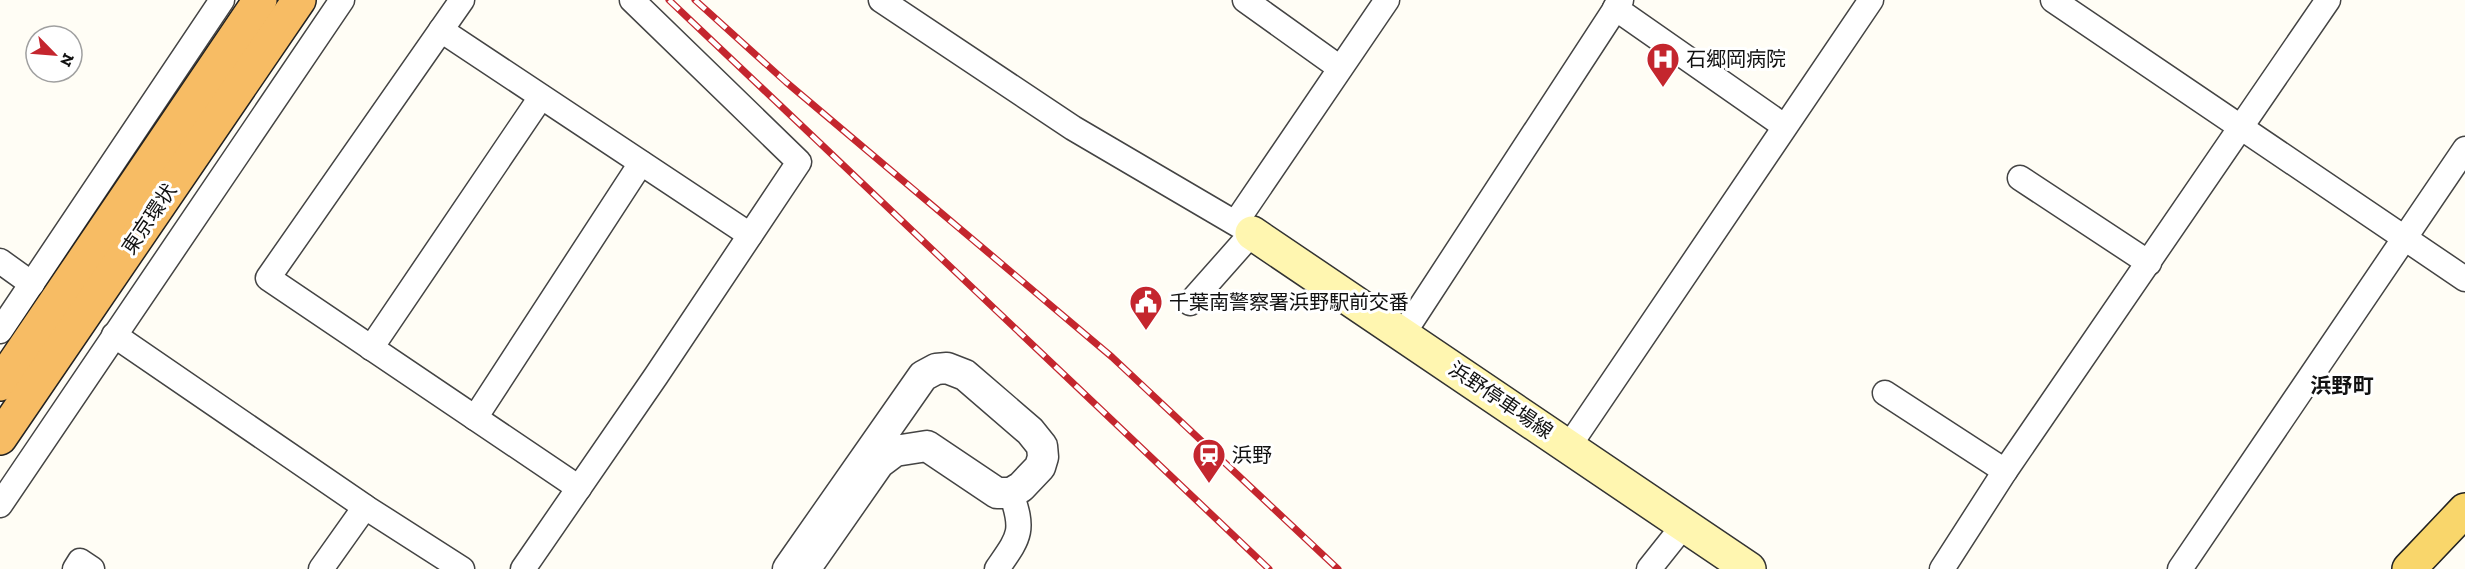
<svg xmlns="http://www.w3.org/2000/svg" width="2465" height="569" font-family="'Zilla Slab','Noto Sans JP',serif">
  <style>
    .lines { fill: none; stroke-linecap: round; stroke-linejoin: round }
    .minor-casing { stroke: #444; stroke-width: 27 }
    .tertiary-casing { stroke: #444; stroke-width: 33 }
    .secondary-casing { stroke: #333; stroke-width: 36 }
    .primary-casing { stroke: #222; stroke-width: 36 }
    .trunk-casing { stroke: #222; stroke-width: 36 }
    .minor { stroke: #fff; stroke-width: 24 }
    .tertiary { stroke: #fff; stroke-width: 30 }
    .secondary { stroke: #fff6b0; stroke-width: 33 }
    .primary { stroke: #f9d66b; stroke-width: 33 }
    .trunk { stroke: #f7bc64; stroke-width: 33 }
    .rail-casing { stroke: #c4262e; stroke-width: 7 }
    .rail { stroke: #fff; stroke-width: 4.5; stroke-dasharray: 14; stroke-linecap: butt }
    .labels { text-anchor: middle; dominant-baseline: central; stroke-width: 6; stroke-linejoin: round; paint-order: stroke }
    .poi-label { font-size: 20px; fill: #111; stroke: #fff; text-anchor: start }
    .street-label { font-size: 20px; fill: #111; stroke: #fff }
    .neighbourhood-label { font-size: 21px; font-weight: bold; fill: #111; stroke: #fff }
  </style>
  <rect width="100%" height="100%" fill="#fffdf5"/>
  <g class="lines">
    <defs>
      <g id="minor">
        <polyline points="462,0 268,278 579,488"/>
        <polyline points="881,0 1073,128 1252,233 1190,303"/>
        <polyline points="1245,0 1340,68"/>
        <polyline points="2053,0 2465,279"/>
        <polyline points="1615,8 1784,126"/>
        <polyline points="441,30 750,235"/>
        <polyline points="2020,178 2149,263"/>
        <polyline points="1236,222 1387,0"/>
        <polyline points="0,261 32,284"/>
        <polyline points="0,331 222,0"/>
        <polyline points="1403,334 1621,0"/>
        <polyline points="114,335 365,507 462,569"/>
        <polyline points="371,348 541,97"/>
        <polyline points="1885,393 2005,471"/>
        <polyline points="475,418 641,163"/>
        <polyline points="1569,446 1871,0"/>
        <polyline points="0,505 342,0"/>
        <polyline points="75,569 80,561 92,569"/>
        <polyline points="321,569 365,507"/>
        <polyline points="523,569 656,376 799,162 632,0"/>
        <path d="M997,569c22,-32 28,-37 14,-76"/>
        <polyline points="1649,569 1684,525"/>
        <polyline points="1942,569 2005,471 2328,0"/>
        <polyline points="2180,569 2465,149"/>
      </g>
      <polyline id="tertiary" points="788,569 923,376 936,369 947,368 965,375 1030,431 1042,446 1043,457 1040,467 1021,487 1011,493 997,493 927,446 895,451 879,463 805,569"/>
      <polyline id="secondary" points="1252,233 1749,569"/>
      <polyline id="primary" points="2409,569 2465,510"/>
      <g id="trunk">
        <polyline points="0,384 260,0"/>
        <polyline points="0,438 299,0"/>
      </g>
    </defs>
    <use href="#minor" class="minor-casing"/>
    <use href="#tertiary" class="tertiary-casing"/>
    <use href="#secondary" class="secondary-casing"/>
    <use href="#primary" class="primary-casing"/>
    <use href="#trunk" class="trunk-casing"/>
    <use href="#minor" class="minor"/>
    <use href="#tertiary" class="tertiary"/>
    <use href="#secondary" class="secondary"/>
    <use href="#primary" class="primary"/>
    <use href="#trunk" class="trunk"/>
    <defs>
      <g id="rail">
        <polyline points="669,0 1269,569"/>
        <polyline points="695,0 786,82 1112,357 1338,569"/>
      </g>
    </defs>
    <use href="#rail" class="rail-casing"/>
    <use href="#rail" class="rail"/>
  </g>
  <defs>
    <symbol id="hospital-pin" viewBox="-11 -11 22 30"><path d="M0 17L-7.5 6A9.5 9.5 0 1 1 7.5 6Z" fill="#c4262e" stroke="#fff"/><path d="M-5-5h3v3.5h4V-5h3V5h-3V1.5h-4V5h-3Z" fill="#fff"/></symbol>
    <symbol id="civic-pin" viewBox="-11 -11 22 30"><path d="M0 17L-7.5 6A9.5 9.5 0 1 1 7.5 6Z" fill="#c4262e" stroke="#fff"/><path d="M-.6-6.5H3V-4.5H.6V-3L4-1V1h2V6H-6V1h2V-1L-.6-3ZM-1.2 2.5V6h2.4V2.5Z" fill="#fff"/></symbol>
    <symbol id="station-pin" viewBox="-11 -11 22 30"><path d="M0 17L-7.5 6A9.5 9.5 0 1 1 7.5 6Z" fill="#c4262e" stroke="#fff"/><path d="M-3-6H3Q5-6 5-4V2Q5 4 3 4L4.5 6H3L1.5 4h-3L-3 6H-4.5L-3 4Q-5 4-5 2V-4Q-5-6-3-6ZM-3.5-4v3h7v-3ZM-3.5 1v1.5H-2V1ZM2 1v1.5H3.5V1Z" fill="#fff"/></symbol>
  </defs>
  <g fill-rule="evenodd">
    <use href="#hospital-pin" x="1644" y="40" width="38" height="52"/>
    <use href="#civic-pin" x="1127" y="283" width="38" height="52"/>
    <use href="#station-pin" x="1190" y="436" width="38" height="52"/>
  </g>
  <g class="labels">
    <g class="poi-label">
      <text x="1686" y="59">石郷岡病院</text>
      <text x="1169" y="302">千葉南警察署浜野駅前交番</text>
      <text x="1232" y="455">浜野</text>
    </g>
    <g class="street-label">
      <text transform="translate(149 219) rotate(-56)">東京環状</text>
      <text transform="translate(1501 400) rotate(34)">浜野停車場線</text>
    </g>
    <g class="neighbourhood-label">
      <text x="2342" y="385">浜野町</text>
    </g>
  </g>
  <g transform="translate(54 54) rotate(115)"><circle r="28" fill="#ffffff" stroke="#a0a0a0" stroke-width="1.5"/>
  <path d="M0-4.5L10 22L0 15L-10 22Z" fill="#c4262e"/>
  <text y="-9" font-size="16" font-weight="bold" text-anchor="middle" fill="#111111">N</text>
  </g>
</svg>
